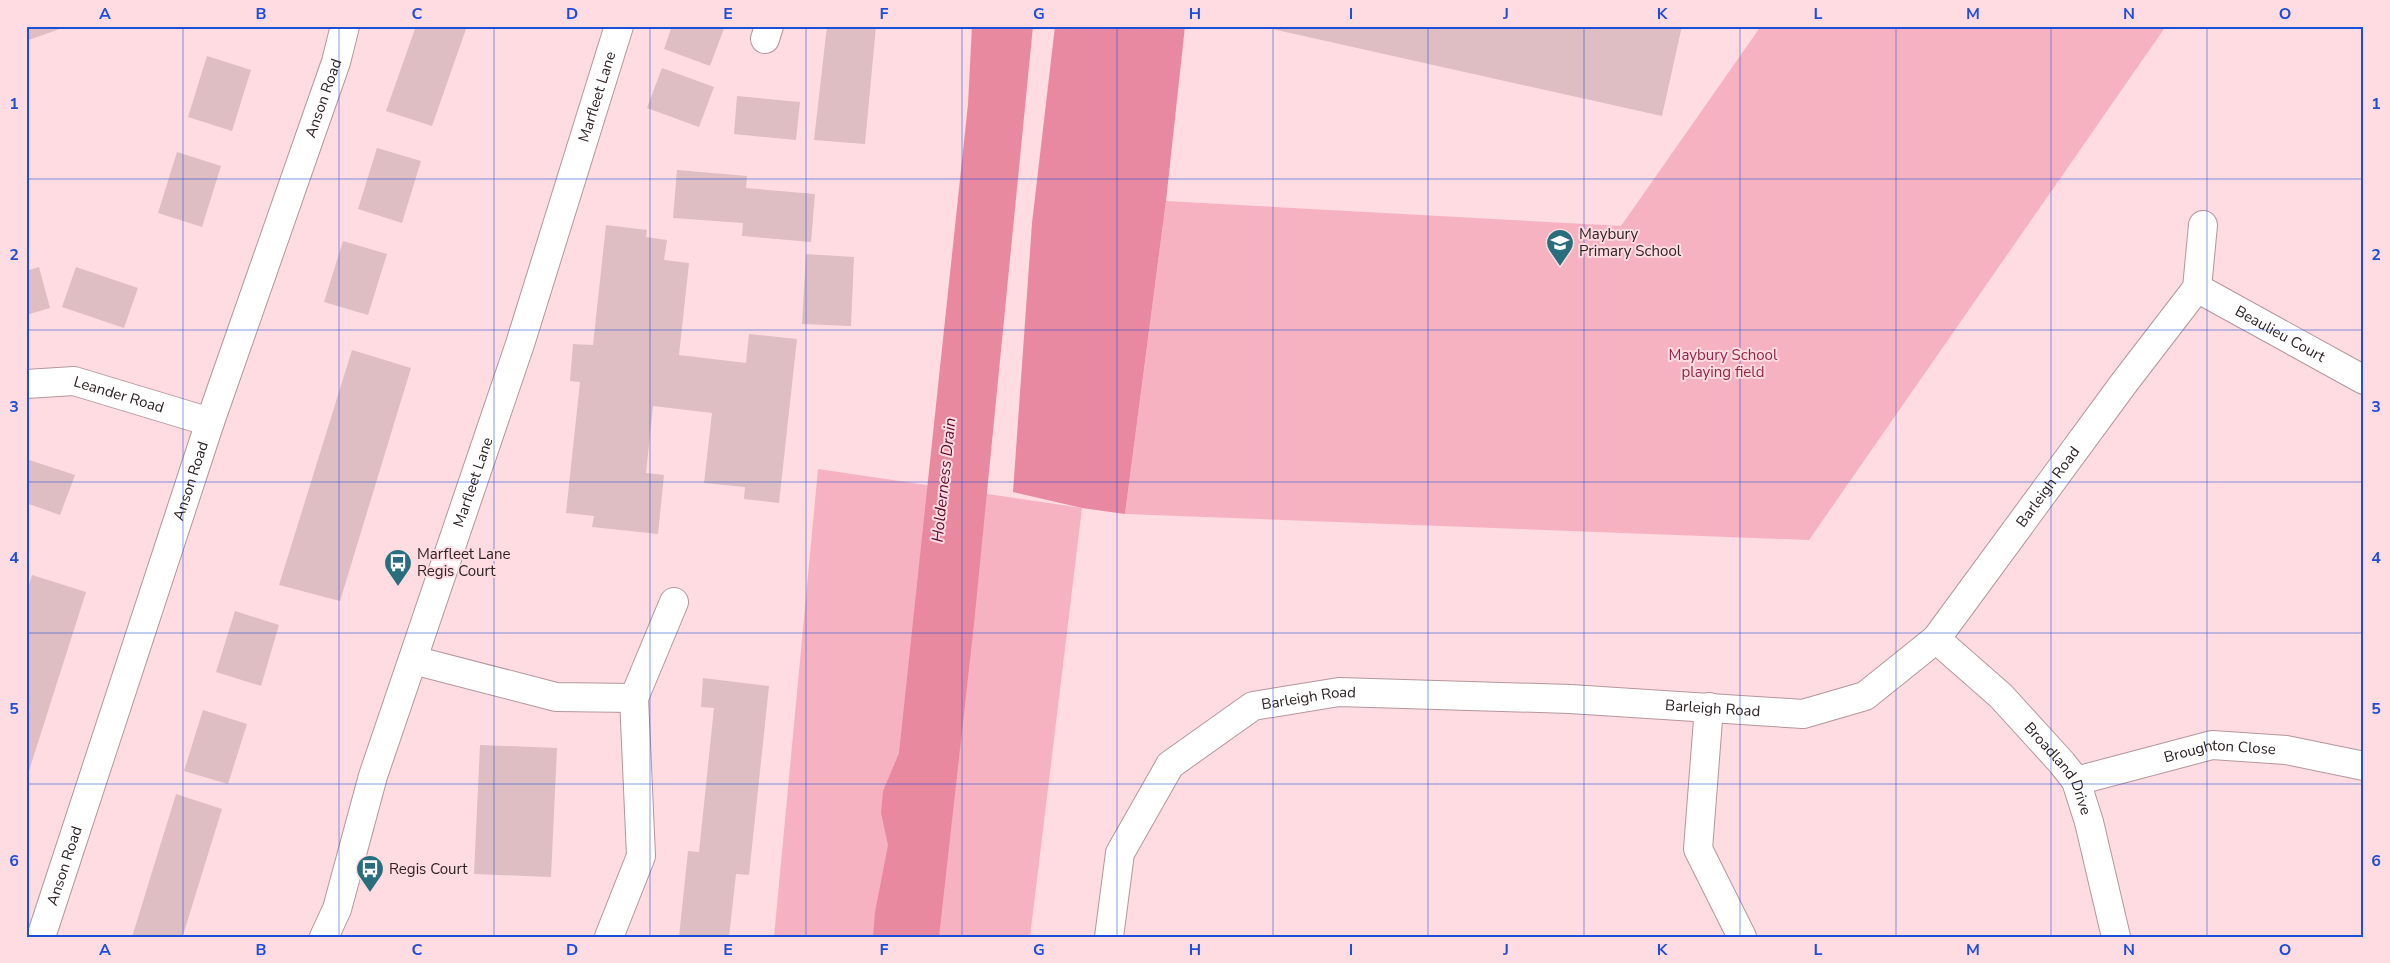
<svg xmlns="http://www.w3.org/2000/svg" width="2390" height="963" font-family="'Nunito Sans',sans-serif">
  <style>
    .green { fill: #f7b2c1 }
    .forest { fill: #e989a1 }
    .water { fill: #e989a0 }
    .building { fill: #debdc3 }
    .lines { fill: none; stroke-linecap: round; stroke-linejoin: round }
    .minor-casing { stroke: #b5969c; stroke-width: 30 }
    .minor { stroke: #fff; stroke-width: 28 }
    .grid { fill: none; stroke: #1d4ed8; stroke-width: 1; stroke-opacity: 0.55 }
    .labels { text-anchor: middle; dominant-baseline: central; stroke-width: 4; stroke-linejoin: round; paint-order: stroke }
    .street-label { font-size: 15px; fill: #2e2224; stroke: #fedce2 }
    .poi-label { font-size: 15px; fill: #2e2224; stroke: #fedce2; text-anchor: start }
    .park-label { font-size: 15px; fill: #93234a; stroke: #fedce2 }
    .water-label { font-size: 16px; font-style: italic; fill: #5f082b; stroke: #fedce2 }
    .neatline { fill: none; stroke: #1d4ed8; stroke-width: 2 }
    .grid-label { font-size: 16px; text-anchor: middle; font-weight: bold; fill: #1d4ed8 }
  </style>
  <rect width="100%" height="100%" fill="#fedce2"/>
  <g class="green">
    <polygon points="1761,26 2166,26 1809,540 1125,514 1166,201 1621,226"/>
    <polygon points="818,469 1082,508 1030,937 774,937"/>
  </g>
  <polygon class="forest" points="1055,26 1185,26 1166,201 1125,514 1082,508 1013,492 1032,223"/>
  <polygon class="water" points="972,26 1033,26 974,624 939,937 873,937 875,912 888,845 881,813 883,791 899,753 968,104"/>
  <g class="building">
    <polygon points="26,26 68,26 26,41"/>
    <polygon points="416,26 467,26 432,126 386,111"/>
    <polygon points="672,26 725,26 710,66 664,49"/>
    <polygon points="827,26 876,26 865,144 814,140"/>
    <polygon points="1259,26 1682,26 1662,116"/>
    <polygon points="207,56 251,70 232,131 188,117"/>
    <polygon points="662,68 714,87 699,127 647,108"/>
    <polygon points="737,96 800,102 796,140 734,134"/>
    <polygon points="377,148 421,161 402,223 358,209"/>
    <polygon points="177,152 221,166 202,227 158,213"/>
    <polygon points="677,170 747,176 746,188 815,194 811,242 742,236 743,223 673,218"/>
    <polygon points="606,225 647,230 646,237 667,240 664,260 689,263 679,355 746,363 749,334 797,339 779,503 744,499 745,487 704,483 712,413 653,406 646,473 664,475 658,534 592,527 594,516 566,513 580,382 570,381 573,344 593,345"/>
    <polygon points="343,241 387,254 368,315 324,302"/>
    <polygon points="806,254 854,257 851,326 802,324"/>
    <polygon points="39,267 50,308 26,315 26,271"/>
    <polygon points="76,267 138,288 124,328 62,307"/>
    <polygon points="352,350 411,368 340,601 279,585"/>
    <polygon points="26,459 75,475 60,515 26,503"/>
    <polygon points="32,575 86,592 27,777 26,594"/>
    <polygon points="235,611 279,625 261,686 216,672"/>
    <polygon points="703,678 769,686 749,875 736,874 729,937 679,937 688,851 699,852 714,708 701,707"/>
    <polygon points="203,710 247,724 228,784 184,771"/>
    <polygon points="480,745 557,748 551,877 474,874"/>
    <polygon points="176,794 222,809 184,932 182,937 132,937"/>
  </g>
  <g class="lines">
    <defs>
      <g id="minor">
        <polyline points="765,39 769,26"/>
        <path id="s1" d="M2197,288l167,92"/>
        <path id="s2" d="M26,384l48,-3 136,41"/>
        <path id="s3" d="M1936,639l65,57 61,67 14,18 13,41 27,115"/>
        <polyline points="413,660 556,697 634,698"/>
        <polyline points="1709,707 1698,849 1742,937"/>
        <path id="s4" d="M2076,781l136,-36 74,5 78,16"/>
        <path id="s5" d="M41,937l169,-515 126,-360 9,-36"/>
        <path id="s6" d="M324,937l13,-28 36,-133 147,-432 99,-318"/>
        <polyline points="609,937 641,856 634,698 674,602"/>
        <path id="s7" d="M1109,937l11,-84 50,-88 83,-59 86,-14 231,7 233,15 62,-18 71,-57 188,-256 73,-95 6,-63"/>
      </g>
    </defs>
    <use href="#minor" class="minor-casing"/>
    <use href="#minor" class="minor"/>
  </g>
  <path class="grid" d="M183,26v911M339,26v911M494,26v911M650,26v911M806,26v911M962,26v911M1117,26v911M1273,26v911M1428,26v911M1584,26v911M1740,26v911M1896,26v911M2051,26v911M2207,26v911M26,179h2338M26,330h2338M26,482h2338M26,633h2338M26,784h2338"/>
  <defs>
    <symbol id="school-pin" viewBox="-11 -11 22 30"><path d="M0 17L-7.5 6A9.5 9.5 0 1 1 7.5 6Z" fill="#296e7d" stroke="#fedce2"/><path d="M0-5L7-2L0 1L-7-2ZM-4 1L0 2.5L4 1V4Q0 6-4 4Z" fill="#fff"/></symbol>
    <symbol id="bus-pin" viewBox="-11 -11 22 30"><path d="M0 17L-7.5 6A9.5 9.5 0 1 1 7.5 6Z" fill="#296e7d" stroke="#fedce2"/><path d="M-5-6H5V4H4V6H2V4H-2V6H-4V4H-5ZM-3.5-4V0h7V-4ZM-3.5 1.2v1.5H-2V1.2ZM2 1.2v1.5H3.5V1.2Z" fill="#fff"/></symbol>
  </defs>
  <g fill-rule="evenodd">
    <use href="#school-pin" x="1544" y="227" width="32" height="43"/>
    <use href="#bus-pin" x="382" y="547" width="32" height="43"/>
    <use href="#bus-pin" x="354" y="853" width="32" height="43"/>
  </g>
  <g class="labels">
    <g class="street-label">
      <text stroke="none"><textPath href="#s6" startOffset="884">Marfleet Lane</textPath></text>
      <text stroke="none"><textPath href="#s5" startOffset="885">Anson Road</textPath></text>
      <text stroke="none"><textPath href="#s1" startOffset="95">Beaulieu Court</textPath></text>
      <text stroke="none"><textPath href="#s2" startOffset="95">Leander Road</textPath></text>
      <text stroke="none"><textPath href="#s5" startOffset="480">Anson Road</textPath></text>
      <text stroke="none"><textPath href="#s6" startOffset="479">Marfleet Lane</textPath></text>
      <text stroke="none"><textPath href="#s7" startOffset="1184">Barleigh Road</textPath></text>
      <text stroke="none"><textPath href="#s7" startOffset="344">Barleigh Road</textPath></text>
      <text stroke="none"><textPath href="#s7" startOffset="749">Barleigh Road</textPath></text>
      <text stroke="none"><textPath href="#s4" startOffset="148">Broughton Close</textPath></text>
      <text stroke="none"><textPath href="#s3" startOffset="180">Broadland Drive</textPath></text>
      <text stroke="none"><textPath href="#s5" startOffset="75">Anson Road</textPath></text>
    </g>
    <g class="poi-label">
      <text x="1579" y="234">Maybury<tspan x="1579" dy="17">Primary School</tspan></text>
      <text x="417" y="554">Marfleet Lane<tspan x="417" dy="17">Regis Court</tspan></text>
      <text x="389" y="869">Regis Court</text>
    </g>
    <g class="park-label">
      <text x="1723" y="355">Maybury School<tspan x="1723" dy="17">playing field</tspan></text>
    </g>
    <g class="water-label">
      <text transform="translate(944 480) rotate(-84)">Holderness Drain</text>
    </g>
  </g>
  <rect width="2390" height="963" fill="none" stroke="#fedce2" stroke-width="55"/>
  <rect x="28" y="28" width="2334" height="908" class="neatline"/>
  <g class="grid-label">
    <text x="105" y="19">A</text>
    <text x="261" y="19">B</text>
    <text x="417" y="19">C</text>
    <text x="572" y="19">D</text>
    <text x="728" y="19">E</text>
    <text x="884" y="19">F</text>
    <text x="1039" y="19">G</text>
    <text x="1195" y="19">H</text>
    <text x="1351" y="19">I</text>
    <text x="1506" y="19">J</text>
    <text x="1662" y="19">K</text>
    <text x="1818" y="19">L</text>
    <text x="1973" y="19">M</text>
    <text x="2129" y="19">N</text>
    <text x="2285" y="19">O</text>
    <text x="14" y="109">1</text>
    <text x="2376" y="109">1</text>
    <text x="14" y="260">2</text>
    <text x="2376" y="260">2</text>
    <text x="14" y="412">3</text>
    <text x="2376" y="412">3</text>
    <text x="14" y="563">4</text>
    <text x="2376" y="563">4</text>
    <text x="14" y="714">5</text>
    <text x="2376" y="714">5</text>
    <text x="14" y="866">6</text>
    <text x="2376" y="866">6</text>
    <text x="105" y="955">A</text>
    <text x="261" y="955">B</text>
    <text x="417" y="955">C</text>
    <text x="572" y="955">D</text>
    <text x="728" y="955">E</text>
    <text x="884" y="955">F</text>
    <text x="1039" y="955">G</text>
    <text x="1195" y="955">H</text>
    <text x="1351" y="955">I</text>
    <text x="1506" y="955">J</text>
    <text x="1662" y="955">K</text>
    <text x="1818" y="955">L</text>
    <text x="1973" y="955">M</text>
    <text x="2129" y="955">N</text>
    <text x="2285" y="955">O</text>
  </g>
</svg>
